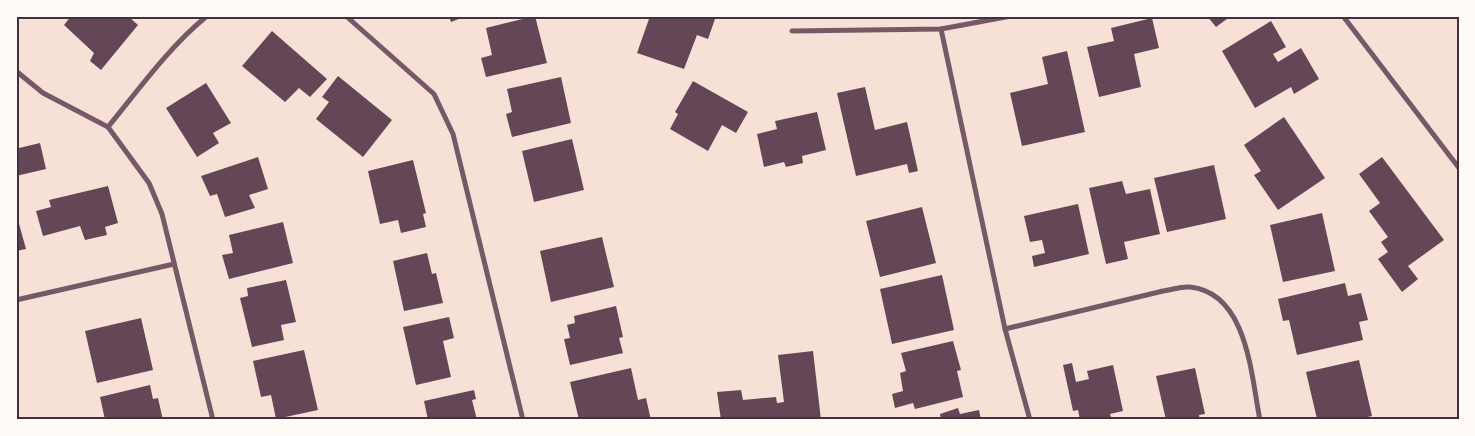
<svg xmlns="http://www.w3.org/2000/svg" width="1475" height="436" font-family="Manrope,sans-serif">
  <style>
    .building { fill: #644757 }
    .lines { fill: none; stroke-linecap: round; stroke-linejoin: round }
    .minor { stroke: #755966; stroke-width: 5 }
    .neatline { fill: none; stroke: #4a2c40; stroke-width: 2 }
  </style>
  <rect width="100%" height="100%" fill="#f7e1d7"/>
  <g class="building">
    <polygon points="71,16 128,16 138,25 101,70 90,61 94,53 64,25"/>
    <polygon points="449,16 466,16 451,22"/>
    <polygon points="535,16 547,63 486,77 481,58 492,55 486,28"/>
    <polygon points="650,16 716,16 708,39 697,35 684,69 637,53"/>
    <polygon points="1207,16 1231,16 1216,27"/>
    <polygon points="1152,18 1159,48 1134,54 1141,87 1099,97 1087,47 1114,41 1111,28"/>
    <polygon points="1271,21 1286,47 1273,54 1278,62 1301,48 1319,79 1294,94 1291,87 1255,108 1222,51"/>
    <polygon points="272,31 327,79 310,97 299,88 285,102 242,66"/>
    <polygon points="1067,51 1085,132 1022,146 1010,93 1048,84 1042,57"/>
    <polygon points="338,76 392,120 363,157 316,119 329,102 322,97"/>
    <polygon points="561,77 571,123 512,137 506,114 512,112 507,89"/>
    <polygon points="693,81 748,112 736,133 722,125 708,151 670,129 678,114 675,112"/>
    <polygon points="206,83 231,123 213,133 219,143 197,157 166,108"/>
    <polygon points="865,87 875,130 907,122 918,171 909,173 907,164 856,176 837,93"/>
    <polygon points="817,112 826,150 802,156 803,163 786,167 784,162 764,167 757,134 777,129 775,121"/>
    <polygon points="1284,117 1325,178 1278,210 1254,175 1261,171 1244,145"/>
    <polygon points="16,139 19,148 40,143 46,169 16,176"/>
    <polygon points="572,139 584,190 534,202 522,151"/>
    <polygon points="258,157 268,189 249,195 255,208 225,217 217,194 210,196 201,176"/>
    <polygon points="1382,157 1444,240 1408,266 1418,279 1402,292 1378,259 1388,252 1381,242 1388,237 1369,211 1380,203 1359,174"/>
    <polygon points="413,160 426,213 423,214 426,227 401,233 398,220 380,224 368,171"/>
    <polygon points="1214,165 1226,219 1167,232 1154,178"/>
    <polygon points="1122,181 1126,194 1150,189 1160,234 1124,242 1128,259 1106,264 1089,188"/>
    <polygon points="108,186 118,223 105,227 107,235 85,240 80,226 43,236 36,211 51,207 49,200"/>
    <polygon points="1078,204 1089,254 1034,267 1032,256 1045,253 1042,240 1030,242 1024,216"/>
    <polygon points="922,207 936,263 880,277 866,221"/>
    <polygon points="16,213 26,249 16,251"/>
    <polygon points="1322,213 1335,271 1283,282 1270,225"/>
    <polygon points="283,222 293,263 229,279 222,255 233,253 229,235"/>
    <polygon points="602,237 614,287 551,302 540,251"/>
    <polygon points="427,253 432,274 436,273 443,303 404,311 393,261"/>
    <polygon points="942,275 954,330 892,344 880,289"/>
    <polygon points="286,280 296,322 281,325 284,340 252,347 240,298 248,296 247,288"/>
    <polygon points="1345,283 1348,296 1361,293 1368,320 1359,322 1363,340 1297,355 1289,320 1283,321 1278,299"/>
    <polygon points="616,306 623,337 619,338 623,353 570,365 564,339 570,338 567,325 575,323 574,316"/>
    <polygon points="449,317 454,338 443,341 451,377 416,385 403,327"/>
    <polygon points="141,318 153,370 97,383 85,331"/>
    <polygon points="953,341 961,370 957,371 963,397 915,409 913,403 895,408 892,394 903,391 900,373 906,371 901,353"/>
    <polygon points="304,350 318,410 276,419 271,395 261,397 253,361"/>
    <polygon points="813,351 821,420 721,420 717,392 741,390 743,400 776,397 777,403 784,402 778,355"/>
    <polygon points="1359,360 1372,416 1354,420 1326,420 1325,417 1317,419 1306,372"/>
    <polygon points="1072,363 1076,382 1089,379 1087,371 1113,365 1123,411 1110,414 1112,420 1080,420 1078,410 1073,411 1063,365"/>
    <polygon points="631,368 638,400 646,398 651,420 579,420 570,382"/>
    <polygon points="1195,368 1205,414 1199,415 1200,420 1166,420 1156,376"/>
    <polygon points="150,385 153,399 158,398 163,420 105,420 100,397"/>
    <polygon points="474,390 476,399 472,400 477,420 428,420 424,401"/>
    <polygon points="958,408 960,414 979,410 981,420 941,420 940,414"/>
  </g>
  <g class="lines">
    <g class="minor">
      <polyline points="346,16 434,94 453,134 523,420"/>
      <polyline points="1343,16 1459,168"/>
      <polyline points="941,29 1005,329 1030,420"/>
      <polyline points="792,31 941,29 1011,16"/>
      <polyline points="16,71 43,93 108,127 149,183 162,214 213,420"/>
      <path d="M108,127c31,-38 61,-80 99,-111"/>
      <polyline points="16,300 174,264"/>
      <path d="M1005,329l158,-38c9,-1 18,-5 27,-4 58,6 61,89 70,133"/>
    </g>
  </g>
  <rect width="1475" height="436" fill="none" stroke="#fffaf5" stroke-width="35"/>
  <rect x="18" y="18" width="1440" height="400" class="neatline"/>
</svg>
